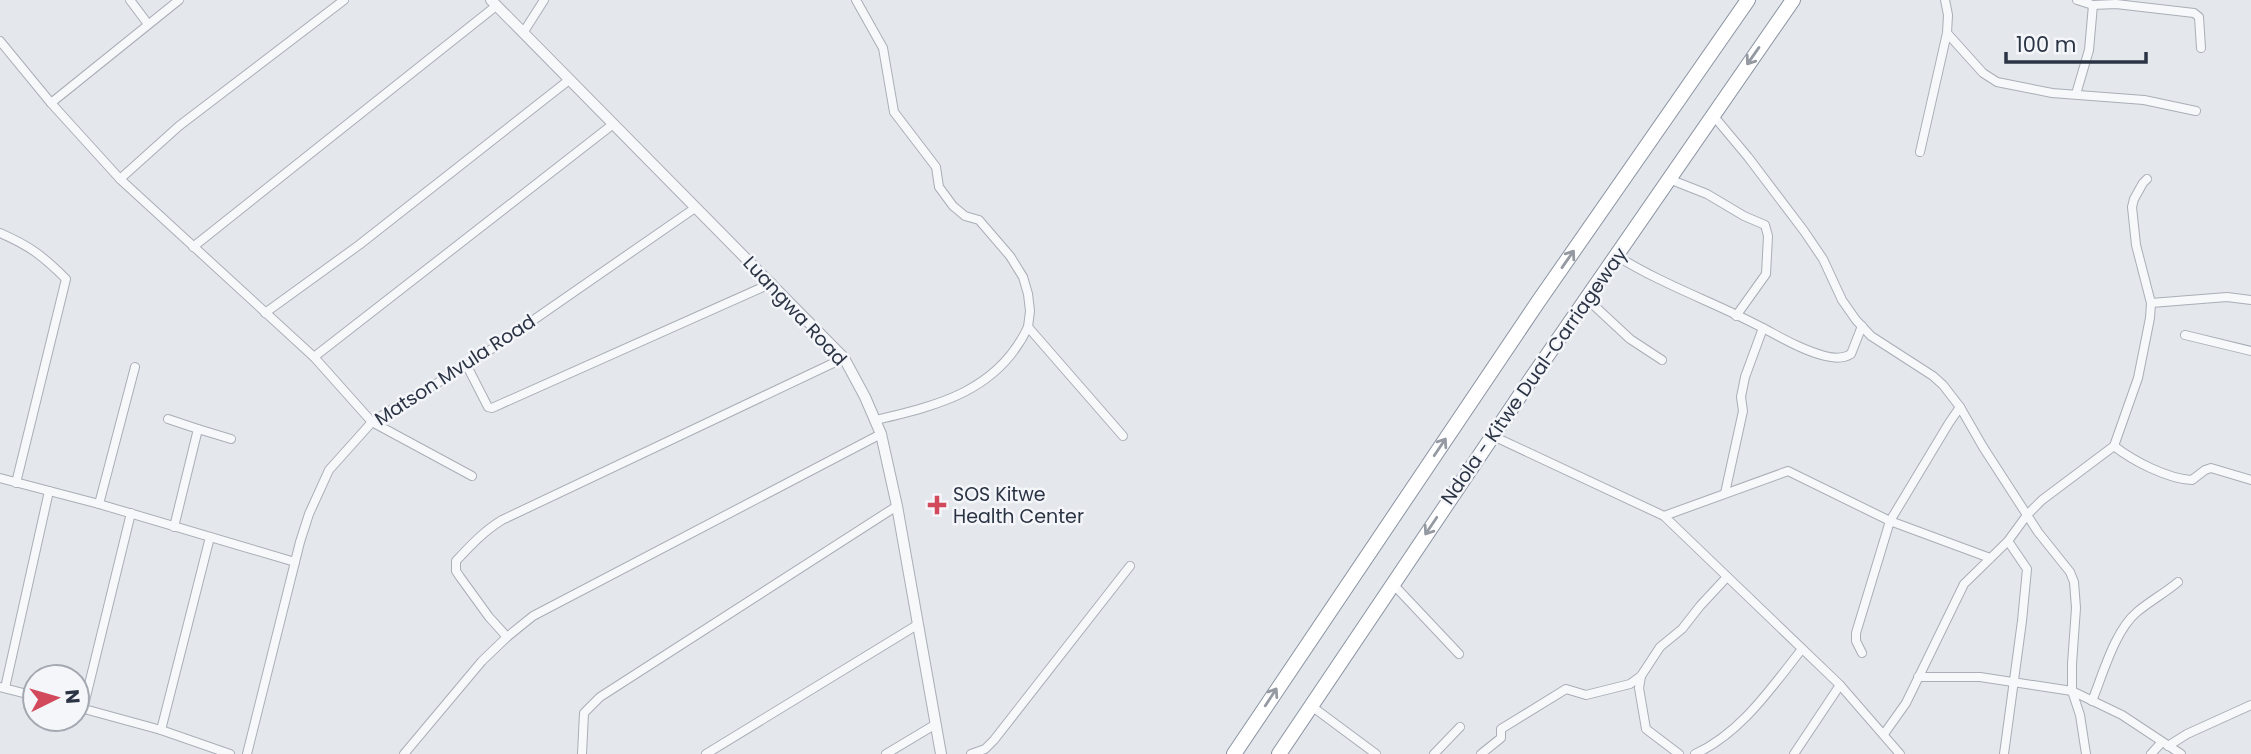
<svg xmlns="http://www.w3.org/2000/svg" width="2251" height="754" font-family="Poppins,sans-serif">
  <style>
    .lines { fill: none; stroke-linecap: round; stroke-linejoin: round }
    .minor-casing { stroke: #a9aeb7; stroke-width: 10 }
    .tertiary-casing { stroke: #a9aeb7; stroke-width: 12 }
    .trunk-casing { stroke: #8b94a3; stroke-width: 16 }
    .minor { stroke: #f7f8fa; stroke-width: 8 }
    .tertiary { stroke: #f7f8fa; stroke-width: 10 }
    .trunk { stroke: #fff; stroke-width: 14 }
    .oneway { stroke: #959aa2 }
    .poi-dot { fill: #d1495b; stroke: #f4f6f9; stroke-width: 2.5 }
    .labels { text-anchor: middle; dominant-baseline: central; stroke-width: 5; stroke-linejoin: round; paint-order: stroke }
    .street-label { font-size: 19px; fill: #2b3445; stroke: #f4f6f9 }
    .poi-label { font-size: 19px; fill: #2b3445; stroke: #f4f6f9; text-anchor: start }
  </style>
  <rect width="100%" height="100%" fill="#e4e7ec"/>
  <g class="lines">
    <defs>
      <g id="minor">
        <polyline points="130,0 148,24"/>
        <polyline points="856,0 883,48 894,112 936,167 939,187 953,206 965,216 979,220 1010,256 1023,277 1028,294 1030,311 1028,327"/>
        <polyline points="2077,0 2093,5 2116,4 2194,13 2199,17 2201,48"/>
        <polyline points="523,33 544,0"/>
        <polyline points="1947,33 1983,73 1997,82 2052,93 2144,100 2196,111"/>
        <polyline points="0,41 51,103 120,179 314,357 372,422 472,476"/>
        <polyline points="2076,94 2089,50 2093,5"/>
        <polyline points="51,103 179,0"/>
        <polyline points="1712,114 1748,157 1804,231 1823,259 1842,300 1856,320 1871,336 1933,376 1943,385 1960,407 1983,447 2038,532 2070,572 2074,582 2076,608 2072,664 2072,691 2080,715 2086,754"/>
        <polyline points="1920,152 1947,33 1948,15 1945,0"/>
        <polyline points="120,179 179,126 344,0"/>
        <polyline points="1669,179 1707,194 1744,216 1765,225 1768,236 1766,274 1736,316"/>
        <path d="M0,233c30,13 43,23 66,46l-50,204"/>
        <polyline points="193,247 496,6"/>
        <path d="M1617,256c46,29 97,46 144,71 21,11 41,23 64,29 8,2 18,3 26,-2l11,-28"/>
        <polyline points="1587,299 1630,339 1662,360"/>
        <polyline points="2151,303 2227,297 2251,300"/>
        <polyline points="265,313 359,245 569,80"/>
        <polyline points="2185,335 2251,351"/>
        <polyline points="314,357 612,125"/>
        <path d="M844,358l-342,162c-18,11 -31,25 -46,41v10l4,6 29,40 18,20 26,-21 348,-182"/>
        <polyline points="467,366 488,407 492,408 772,283"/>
        <polyline points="168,419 198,429 174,527"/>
        <path d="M876,420c63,-15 122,-29 152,-93l95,109"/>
        <polyline points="198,429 231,439"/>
        <polyline points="1493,436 1664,516 1840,685 1900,754"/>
        <path d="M2114,446c19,15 54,33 78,34l13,-10 6,-2 40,12"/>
        <polyline points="0,478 99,504 295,562"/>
        <polyline points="1725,493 1743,411 1741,397 1745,377 1763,328"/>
        <polyline points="99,504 135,367"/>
        <polyline points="1664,516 1788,471 1890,521 1990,558"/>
        <polyline points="1392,583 1459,654"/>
        <polyline points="1862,653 1856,641 1856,633 1890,521 1949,423 1960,407"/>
        <polyline points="1641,676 1639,688 1646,729 1679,754"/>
        <polyline points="1918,677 1980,677 2072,691 2122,715 2181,754"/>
        <polyline points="0,687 35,696"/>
        <polyline points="5,688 49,491"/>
        <path d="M2092,701c11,-27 23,-71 45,-89 13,-11 28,-19 41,-30"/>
        <polyline points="1310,705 1376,754"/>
        <polyline points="77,707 161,730 230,754"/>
        <polyline points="83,709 131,513"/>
        <polyline points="161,730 210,537"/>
        <polyline points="1884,734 1906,703 1964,584 2008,541 2027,515 2042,500 2114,446 2138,378 2150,318 2151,303 2136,245 2132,207 2134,199 2143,183 2147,179"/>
        <polyline points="2168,746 2187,734 2251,705"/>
        <polyline points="247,754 300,542 309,514 329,470 372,422 397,406 467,366 695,208"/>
        <polyline points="404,754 482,661 507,637"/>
        <polyline points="582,754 584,713 600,697 897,506"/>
        <polyline points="706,754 917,625"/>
        <polyline points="886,754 936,724"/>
        <polyline points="971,754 985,749 994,740 1130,566"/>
        <polyline points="1434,754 1460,727"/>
        <polyline points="1481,754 1501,738 1501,729 1566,689 1586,695 1630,684 1641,676 1660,647 1682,629 1700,606 1726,578"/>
        <path d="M1695,754c46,-21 76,-66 107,-105"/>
        <polyline points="1794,754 1840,685"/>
        <polyline points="2004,754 2022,621 2027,569 2008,541"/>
        <polyline points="2151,754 2162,742"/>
      </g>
      <polyline id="tertiary" points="491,0 844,358 865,397 881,434 897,506 941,754"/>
      <g id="trunk">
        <polyline points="1234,754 1538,302 1748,0"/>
        <polyline points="1279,754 1531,379 1793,0"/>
      </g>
    </defs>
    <use href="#minor" class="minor-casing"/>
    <use href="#tertiary" class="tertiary-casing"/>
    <use href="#trunk" class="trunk-casing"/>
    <use href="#minor" class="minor"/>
    <use href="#tertiary" class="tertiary"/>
    <use href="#trunk" class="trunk"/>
  </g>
  <defs><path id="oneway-shaft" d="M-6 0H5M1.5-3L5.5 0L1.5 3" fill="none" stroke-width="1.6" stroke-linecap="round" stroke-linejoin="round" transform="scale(1.75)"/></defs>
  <g class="oneway">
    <use href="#oneway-shaft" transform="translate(1753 56) rotate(125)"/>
    <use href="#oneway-shaft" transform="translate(1568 259) rotate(-55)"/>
    <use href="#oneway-shaft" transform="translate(1440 447) rotate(-56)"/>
    <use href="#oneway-shaft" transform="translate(1431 526) rotate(124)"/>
    <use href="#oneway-shaft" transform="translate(1271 697) rotate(-57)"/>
  </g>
  <path class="poi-dot" d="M933.5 494.5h7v7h7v7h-7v7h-7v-7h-7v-7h7z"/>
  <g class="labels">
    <g class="street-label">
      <text transform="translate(795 311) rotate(47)">Luangwa Road</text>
      <text transform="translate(455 370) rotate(-33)">Matson Mvula Road</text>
      <text transform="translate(1534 376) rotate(-55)">Ndola - Kitwe Dual-Carriageway</text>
    </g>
    <g class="poi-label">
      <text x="953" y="494">SOS Kitwe<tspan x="953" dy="22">Health Center</tspan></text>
    </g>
  </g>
  <g transform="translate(56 698) rotate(85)"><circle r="33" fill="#f4f6f9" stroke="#a4a8b1" stroke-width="2"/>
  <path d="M0-5L12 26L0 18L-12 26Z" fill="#d1495b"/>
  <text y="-10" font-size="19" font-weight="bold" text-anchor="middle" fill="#2b3445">N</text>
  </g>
  <path d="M2006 52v10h140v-10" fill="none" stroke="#2b3445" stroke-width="3.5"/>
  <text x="2016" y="52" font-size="21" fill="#2b3445" stroke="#f4f6f9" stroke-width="5" paint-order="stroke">100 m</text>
</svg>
